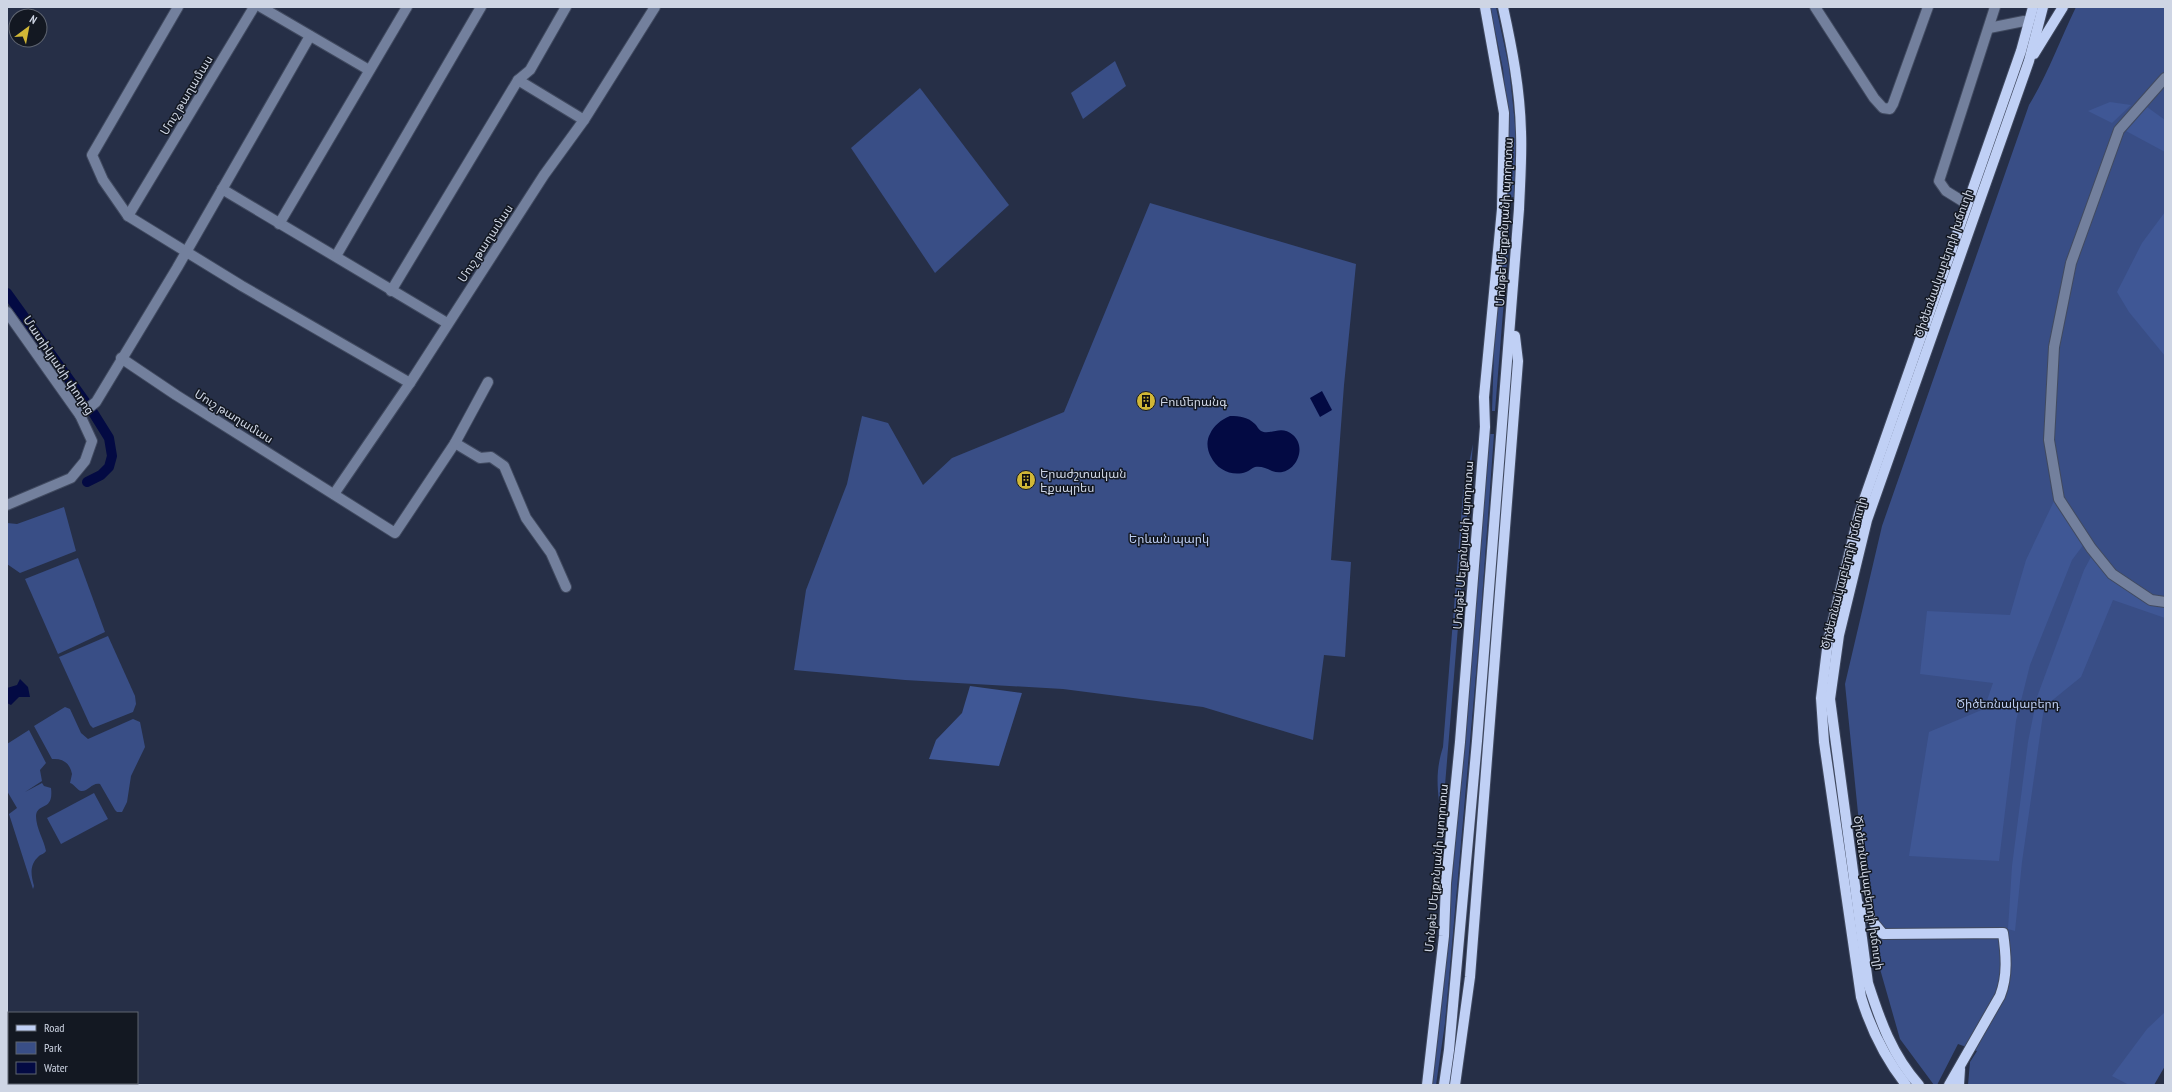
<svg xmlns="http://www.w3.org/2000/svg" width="2172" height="1092" font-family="'PT Sans Narrow','Noto Sans Armenian',sans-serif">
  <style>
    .green { fill: #394e86 }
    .forest { fill: #3f5795 }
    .water { fill: #030a43 }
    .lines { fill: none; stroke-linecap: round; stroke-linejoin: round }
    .canal { stroke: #030a43; stroke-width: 10 }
    .minor-casing { stroke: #414a60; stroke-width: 12 }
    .major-casing { stroke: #414a60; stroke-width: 12 }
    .minor { stroke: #73809d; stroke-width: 10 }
    .major { stroke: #c0d0f5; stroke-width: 10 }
    .labels { text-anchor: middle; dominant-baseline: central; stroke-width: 3; stroke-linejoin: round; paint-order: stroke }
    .street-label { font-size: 12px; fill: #ced5e4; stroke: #131822 }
    .poi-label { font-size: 12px; fill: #ced5e4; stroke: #131822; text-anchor: start }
    .park-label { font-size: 12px; fill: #bcccf0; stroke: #131822 }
  </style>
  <rect width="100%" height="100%" fill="#262f47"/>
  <g class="green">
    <polygon points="1490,7 1496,7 1509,67 1516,134 1515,197 1508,197 1509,133 1503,69"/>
    <path d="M2076,7h89v1042l-22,36h-175l2,-23 7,-11 -19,-7 -21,41h-3l-34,-46 -26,-91 -11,-107 -4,-18 -14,-139 37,-158 147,-421c19,-31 31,-65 47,-98z"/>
    <polygon points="1115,61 1126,86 1083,119 1071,93"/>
    <polygon points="920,88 1009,205 935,273 851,148"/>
    <polygon points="1150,203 1356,264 1344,385 1331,560 1351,562 1345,657 1324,655 1313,740 1203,707 1063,689 905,680 794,670 806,590 847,484 862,416 888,423 923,485 952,458 1064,412"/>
    <polygon points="1510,225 1495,411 1492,411 1495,320 1503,226"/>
    <polygon points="1488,434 1494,434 1479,640 1445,1023 1436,1085 1430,1085 1440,1022 1473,639"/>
    <path d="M1473,444l-31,378c-4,-28 -8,-47 1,-75l20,-254z"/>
    <polygon points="64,507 76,551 20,573 7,564 7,523 17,524"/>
    <polygon points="78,558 105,632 58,654 25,579"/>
    <polygon points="108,636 135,696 136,704 133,712 93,728 90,725 59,657"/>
    <path d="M65,707l5,2 11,24 7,6 45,-20 7,3 5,25 -14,29 -4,26 -5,10h-5l-2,-2 -15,-26c-8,-2 -12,8 -19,7 -4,-1 -7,-7 -11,-8l2,-9c-2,-11 -9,-16 -20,-15l-18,-33z"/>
    <path d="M29,730l17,33 -6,7 2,11 -17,11 17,-9 2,3 7,2c3,24 -14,14 -15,28 0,12 8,24 10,35 -2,3 -4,3 -7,5 -10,9 -8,19 -5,30l-1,3 -24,-75 8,-6 -10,-17v-47z"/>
    <polygon points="94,793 108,819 61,844 47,818"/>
  </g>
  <g class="forest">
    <polygon points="2110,102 2131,105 2112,123 2088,111"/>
    <polygon points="2147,107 2165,120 2165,152 2126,131"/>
    <polygon points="2165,212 2165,356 2129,312 2117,292 2142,243"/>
    <polygon points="2054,501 2084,544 2072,560 2030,665 2016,721 1999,861 1909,856 1929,732 1984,709 1993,683 1920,674 1927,611 2010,615 2026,560"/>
    <polygon points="2092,555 2165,607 2165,618 2113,600 2081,677 2044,707 2022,862 2015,931 2008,929 2012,866 2028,742 2037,697 2084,570"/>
    <polygon points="970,686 1022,693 999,766 929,759 936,740 962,713"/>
    <polygon points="2165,1012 2165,1066 2154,1085 2129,1085 2112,1076 2147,1029"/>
  </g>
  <g class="water">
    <polygon points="1322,391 1332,410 1320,417 1310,398"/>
    <path d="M1230,416c10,0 18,1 25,8 2,2 4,6 6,7 9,5 20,-7 32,4 16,14 0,44 -21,36 -6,-3 -11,-5 -17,-4 -3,1 -6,4 -9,5 -13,5 -29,-2 -35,-15 -4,-7 -5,-16 -1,-23 4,-9 11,-14 20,-18z"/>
    <polygon points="20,679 28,687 30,697 19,697 11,705 7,703 7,688 17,685"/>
  </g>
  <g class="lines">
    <polyline class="canal" points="7,293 94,414 109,438 112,456 109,467 101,475 87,482"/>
    <defs>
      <g id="minor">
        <polyline points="178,7 92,155 103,180 128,216 242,286 410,383"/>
        <polyline points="261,7 369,70"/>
        <polyline points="1815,7 1874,98 1883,108 1890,109 1893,104 1928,7"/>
        <polyline points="1989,28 2024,21"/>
        <polyline points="2165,78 2119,130 2071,263 2054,347 2049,440 2059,499 2091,548 2112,574 2151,600 2165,602"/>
        <polyline points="518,80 584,120"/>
        <polyline points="222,189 447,323"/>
        <polyline points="1967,204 1946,191 1939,181 1995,7"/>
        <polyline points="128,216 254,7"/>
        <polyline points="279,224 407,7"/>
        <polyline points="336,256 481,7"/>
        <polyline points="391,291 518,80 530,70 566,7"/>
        <polyline points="7,312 80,415 92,441 85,461 71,478 7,505"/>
        <polyline points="121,358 176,395 395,533 455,443 480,458 491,457 504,466 526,518 551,553 566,587"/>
        <polyline points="80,415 96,402 177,268 310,36"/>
        <polyline points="455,443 488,382"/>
        <polyline points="334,494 410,383 544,175 584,120 655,7"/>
      </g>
      <g id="major">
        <polyline points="2034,54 2063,7"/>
        <path d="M1858,904l25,30 120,-1c3,21 5,43 -3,63l-51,89"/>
        <polyline points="1427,1085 1444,936 1446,883 1460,742 1485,427 1484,397 1502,209 1504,113 1485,7"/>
        <path d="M1444,1085l5,-35 28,-309 42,-532c1,-26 3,-52 2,-77 -1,-43 -9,-84 -18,-125"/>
        <polyline points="1455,1085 1470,977 1518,361 1515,336"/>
        <path d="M1906,1085c-21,-27 -35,-55 -45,-88l-37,-255 -3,-44 7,-57 31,-127 162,-463 12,-44"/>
        <path d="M1919,1085c-27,-30 -39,-65 -51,-102l-38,-284 9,-64 28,-115 162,-459 14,-54"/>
        <polyline points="1959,1085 1960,1069"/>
      </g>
    </defs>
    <use href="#minor" class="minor-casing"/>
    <use href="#major" class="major-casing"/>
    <use href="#minor" class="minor"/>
    <use href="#major" class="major"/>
  </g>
  <defs>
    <symbol id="building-disc" viewBox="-11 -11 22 22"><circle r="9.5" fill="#d1b736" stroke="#131822"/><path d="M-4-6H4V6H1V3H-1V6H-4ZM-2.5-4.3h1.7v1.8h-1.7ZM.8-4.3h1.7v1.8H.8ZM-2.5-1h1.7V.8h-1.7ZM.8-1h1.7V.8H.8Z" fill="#111"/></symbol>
  </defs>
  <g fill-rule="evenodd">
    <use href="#building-disc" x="1135" y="390" width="22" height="22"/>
    <use href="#building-disc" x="1015" y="469" width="22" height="22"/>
  </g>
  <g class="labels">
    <g class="street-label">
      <text transform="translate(186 95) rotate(-59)">Մուշ թաղամաս</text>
      <text transform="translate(1504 222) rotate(-87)">Մոնթե Մելքոնյանի պողոտա</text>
      <text transform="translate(485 243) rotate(-57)">Մուշ թաղամաս</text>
      <text transform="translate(1943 263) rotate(-71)">Ծիծեռնակաբերդի խճուղի</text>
      <text transform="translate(59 365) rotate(56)">Մատիկյանի փողոց</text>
      <text transform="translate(234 416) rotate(32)">Մուշ թաղամաս</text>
      <text transform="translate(1463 545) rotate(-86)">Մոնթե Մելքոնյանի պողոտա</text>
      <text transform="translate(1843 573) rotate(-76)">Ծիծեռնակաբերդի խճուղի</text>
      <text transform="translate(1436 868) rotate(-85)">Մոնթե Մելքոնյանի պողոտա</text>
      <text transform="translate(1869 893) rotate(82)">Ծիծեռնակաբերդի խճուղի</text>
    </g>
    <g class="poi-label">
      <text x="1160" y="401">Բումերանգ</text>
      <text x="1040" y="473">Երաժշտական<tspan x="1040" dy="14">Էքսպրես</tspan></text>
    </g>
    <g class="park-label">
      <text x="1169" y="538">Երևան պարկ</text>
      <text x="2008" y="703">Ծիծեռնակաբերդ</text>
    </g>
  </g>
  <rect width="2172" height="1092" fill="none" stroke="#ced5e4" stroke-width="16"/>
  <rect x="8" y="1012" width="130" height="72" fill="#131822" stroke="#5e6470"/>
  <rect x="16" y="1025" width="20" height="6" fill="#c0d0f5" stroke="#5e6470"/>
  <text x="44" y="1032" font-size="12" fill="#ced5e4">Road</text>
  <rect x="16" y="1042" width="20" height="12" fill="#394e86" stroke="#5e6470"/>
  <text x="44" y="1052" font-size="12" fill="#ced5e4">Park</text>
  <rect x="16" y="1062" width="20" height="12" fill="#030a43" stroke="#5e6470"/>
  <text x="44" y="1072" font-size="12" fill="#ced5e4">Water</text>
  <g transform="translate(28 28) rotate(32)"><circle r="19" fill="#131822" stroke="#5e6470"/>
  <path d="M0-3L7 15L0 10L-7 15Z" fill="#d1b736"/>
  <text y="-6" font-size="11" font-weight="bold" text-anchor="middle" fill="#ced5e4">N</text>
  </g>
</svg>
